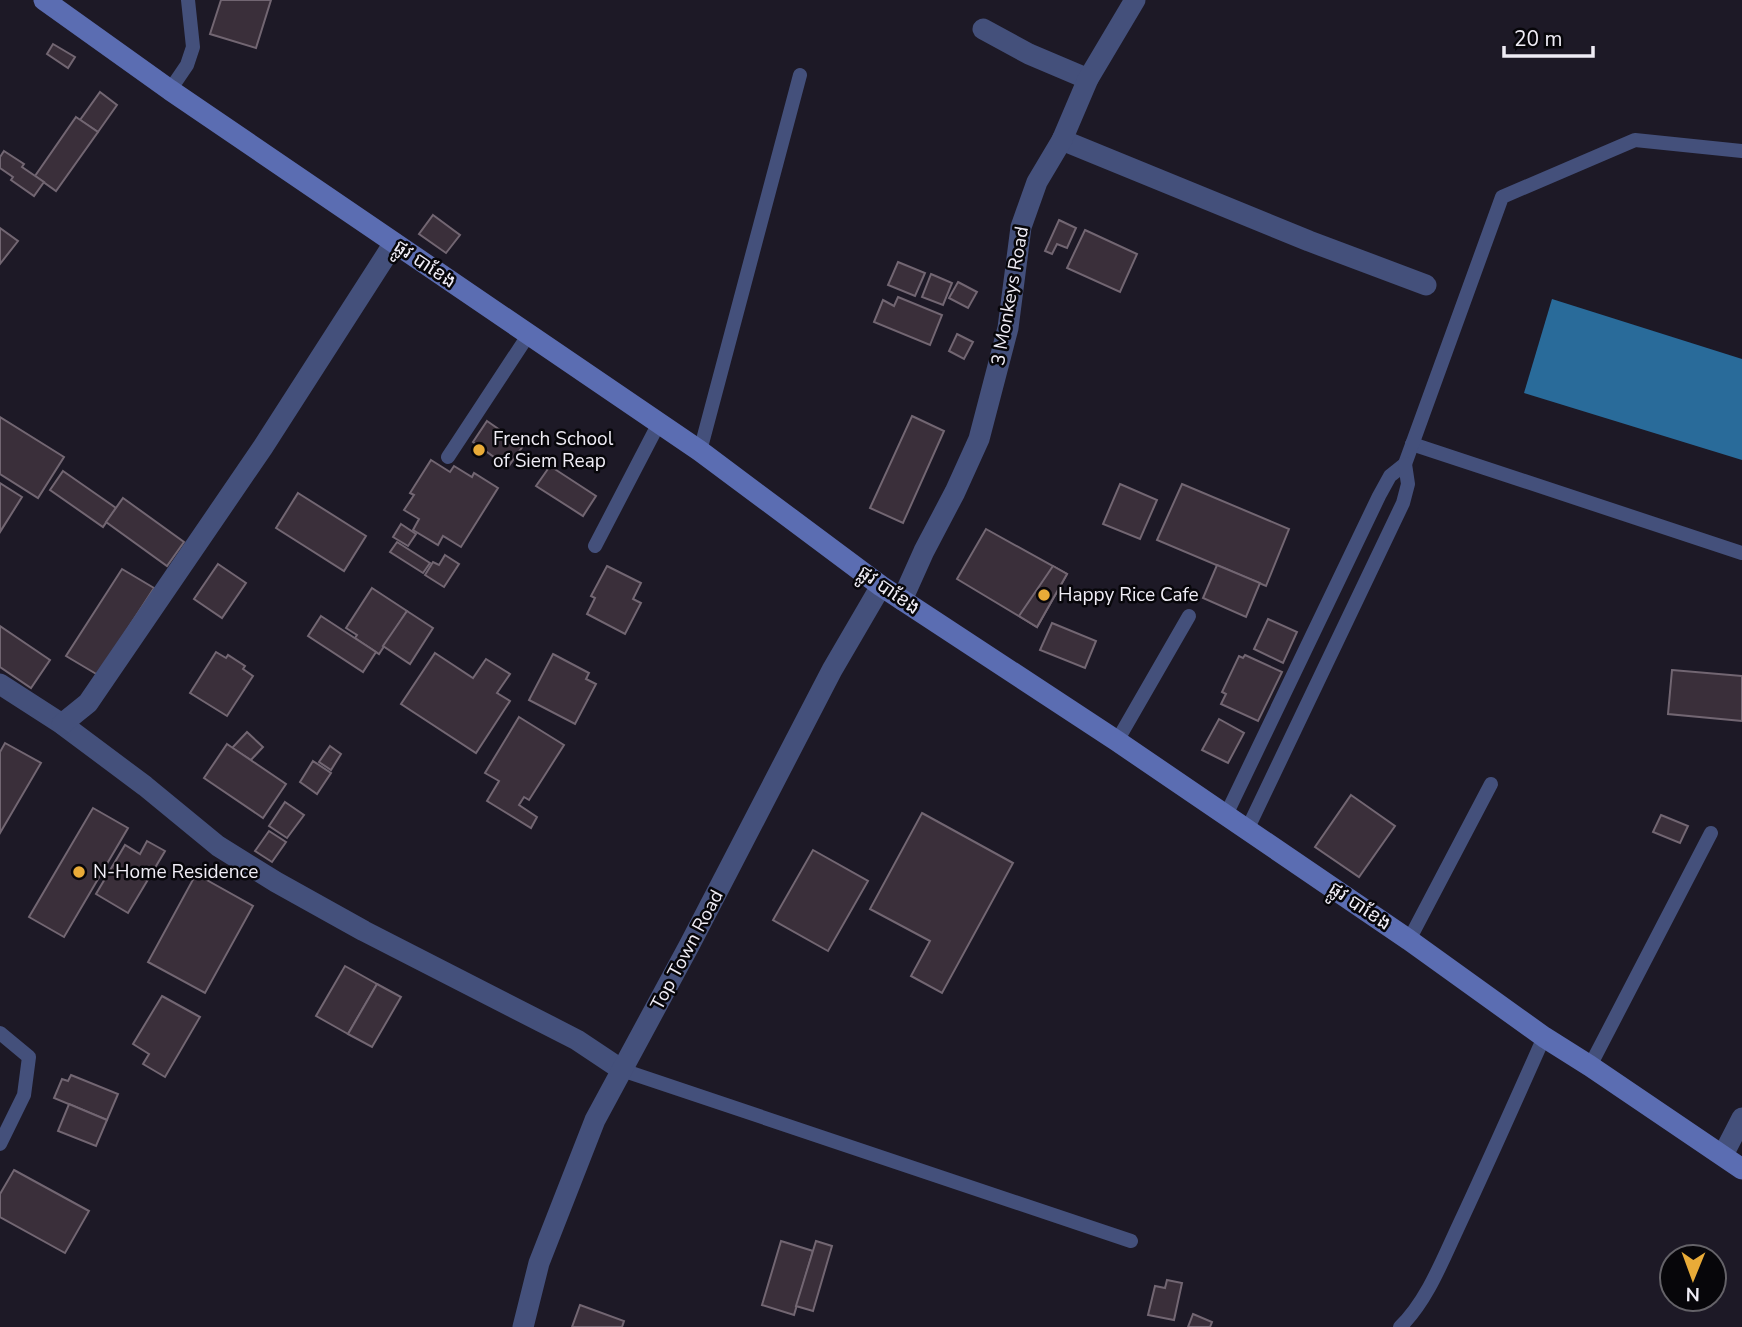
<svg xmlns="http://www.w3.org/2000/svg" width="1742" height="1327" font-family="'Nunito Sans','Noto Sans Khmer',sans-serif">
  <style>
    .water { fill: #296b9a }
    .building { fill: #3a2f3a; stroke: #726672; stroke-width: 2 }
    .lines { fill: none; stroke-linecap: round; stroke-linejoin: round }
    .lane { stroke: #44507b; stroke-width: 14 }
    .street { stroke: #44507b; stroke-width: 21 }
    .secondary { stroke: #5b6db2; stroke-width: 21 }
    .poi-dot { fill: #e9ab38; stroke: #07060a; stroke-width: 2.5 }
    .labels { text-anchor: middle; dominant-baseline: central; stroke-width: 5; stroke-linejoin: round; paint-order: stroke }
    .street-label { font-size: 19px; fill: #efecf5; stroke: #07060a }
    .poi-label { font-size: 19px; fill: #efecf5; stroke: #07060a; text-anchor: start }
  </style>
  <rect width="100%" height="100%" fill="#1d1926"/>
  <polygon class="water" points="1552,299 1742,359 1742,460 1524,393"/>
  <g class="building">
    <polygon points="221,0 271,0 256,48 210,34"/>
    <polygon points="53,44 75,57 68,68 47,54"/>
    <polygon points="100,92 117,105 98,132 80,120"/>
    <polygon points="76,117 98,132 56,191 35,176"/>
    <polygon points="4,151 24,164 22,167 44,182 34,196 11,180 13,177 0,168 0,157"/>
    <polygon points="433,215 460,235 446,253 419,234"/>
    <polygon points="1059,220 1076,228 1067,248 1057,244 1052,254 1045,251"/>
    <polygon points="0,228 18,241 0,264"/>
    <polygon points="1085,230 1137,254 1120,292 1067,268"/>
    <polygon points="898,262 925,273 915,296 888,285"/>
    <polygon points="931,274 952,283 943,305 922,297"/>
    <polygon points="958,282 977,292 968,308 949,298"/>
    <polygon points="898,297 942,315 930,345 874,322 883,300 894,306"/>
    <polygon points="957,334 973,342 964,359 949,351"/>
    <polygon points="912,416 944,431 903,523 870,508"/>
    <polygon points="0,417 64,457 38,498 0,474"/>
    <polygon points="487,421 523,446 508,467 473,442"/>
    <polygon points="431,460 450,472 454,466 472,477 474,473 498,488 461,547 443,536 438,545 413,530 419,519 404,510 414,495 410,493"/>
    <polygon points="550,466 596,496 583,516 536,486"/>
    <polygon points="63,471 116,508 103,527 50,490"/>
    <polygon points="0,483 22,497 0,532"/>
    <polygon points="1120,484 1157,500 1140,539 1103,524"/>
    <polygon points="1182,484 1289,529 1266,586 1157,540"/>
    <polygon points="298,493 366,536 344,571 276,528"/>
    <polygon points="123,498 184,542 167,566 106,522"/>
    <polygon points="401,524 416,534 408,546 393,537"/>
    <polygon points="986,529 1067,574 1037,627 957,579"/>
    <polygon points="397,542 430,563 423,573 390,552"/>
    <polygon points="445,555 459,564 444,587 425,575 433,562 439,565"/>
    <polygon points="218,564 246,583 222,618 194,599"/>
    <polygon points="1217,565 1260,583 1246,617 1203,598"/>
    <polygon points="607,566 641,583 633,599 641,603 625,634 587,614 595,598 591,596"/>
    <polygon points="1053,566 1067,574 1037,627 1019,616"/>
    <polygon points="122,569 154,588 98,675 66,656"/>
    <polygon points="372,588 407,611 379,654 355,638 357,635 346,628"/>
    <polygon points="407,611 433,628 410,664 383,646"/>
    <polygon points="321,616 376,652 363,672 308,636"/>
    <polygon points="1268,619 1297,632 1283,663 1254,649"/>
    <polygon points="1052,623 1096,641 1085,668 1040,650"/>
    <polygon points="0,626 50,660 31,688 0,667"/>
    <polygon points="216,652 226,658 228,655 245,666 243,669 253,676 227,716 190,693"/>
    <polygon points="435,653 473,678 486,659 510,674 497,693 510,701 476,753 401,704"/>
    <polygon points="553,654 589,673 586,679 596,684 575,724 529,700"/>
    <polygon points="1245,655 1282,672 1258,721 1221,704 1226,694 1222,692 1239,656 1243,658"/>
    <polygon points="1672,670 1742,676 1742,721 1668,714"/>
    <polygon points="519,717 564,745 529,800 524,797 519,805 537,817 531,828 487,801 499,781 485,773"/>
    <polygon points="1219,719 1244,733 1228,763 1202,750"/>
    <polygon points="247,732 263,747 251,760 232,748"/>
    <polygon points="5,743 41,763 0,833 0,752"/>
    <polygon points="227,744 286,784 263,818 204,778"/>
    <polygon points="330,746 341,754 331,770 319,762"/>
    <polygon points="313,761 331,773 317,794 300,782"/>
    <polygon points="1351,795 1395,826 1359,877 1315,847"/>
    <polygon points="285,802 304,815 287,838 269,826"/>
    <polygon points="93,808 128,828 64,937 29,917"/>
    <polygon points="922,813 1013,863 942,993 911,976 930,941 870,909"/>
    <polygon points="1661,815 1688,826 1680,843 1653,832"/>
    <polygon points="269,831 286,842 272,862 255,851"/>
    <polygon points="147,841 165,851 128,913 96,894 125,845 140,854"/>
    <polygon points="813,850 868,881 828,951 773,920"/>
    <polygon points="196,874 253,906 205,993 148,962"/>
    <polygon points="345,966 377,984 348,1034 316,1016"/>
    <polygon points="377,984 401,997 372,1047 348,1034"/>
    <polygon points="162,996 200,1017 165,1077 143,1064 149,1054 133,1044"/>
    <polygon points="71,1075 118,1094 107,1120 54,1098 62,1079 68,1081"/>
    <polygon points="69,1104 107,1120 96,1146 58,1131"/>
    <polygon points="14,1170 89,1211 65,1253 0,1217 0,1194"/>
    <polygon points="781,1241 813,1251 794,1315 762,1305"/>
    <polygon points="816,1241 832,1246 813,1311 796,1306"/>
    <polygon points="1167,1280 1182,1283 1174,1320 1148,1315 1155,1286 1165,1288"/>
    <polygon points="580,1305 624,1321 622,1327 572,1327"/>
    <polygon points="1193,1314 1212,1322 1210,1327 1188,1327"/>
  </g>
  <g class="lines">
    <g class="lane">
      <polyline points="170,90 187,65 193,47 188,0"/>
      <polyline points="1412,444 1742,553"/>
      <polyline points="700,451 800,75"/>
      <polyline points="448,457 529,334"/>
      <polyline points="595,546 659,423"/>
      <polyline points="1117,741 1189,616"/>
      <polyline points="1226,815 1379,496 1390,476 1405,464 1502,197 1635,140 1742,151"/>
      <polyline points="1247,830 1403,503 1408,484 1405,464"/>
      <polyline points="1409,940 1491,784"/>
      <polyline points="0,1033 29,1057 24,1095 0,1144"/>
      <polyline points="1590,1066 1711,833"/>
      <polyline points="622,1070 1131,1241"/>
      <path d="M1400,1327c27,-26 43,-68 59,-102 29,-62 57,-125 85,-188"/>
    </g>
    <g class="street">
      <polyline points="983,29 1029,54 1088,79"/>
      <polyline points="1062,140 1309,241 1426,285"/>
      <polyline points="902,600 924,551 955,492 979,439 1008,328 1021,227 1037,182 1062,140 1088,79 1135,0"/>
      <polyline points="0,684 62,724 145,786 218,846 276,882 364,931 577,1040 622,1070"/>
      <polyline points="62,724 88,703 263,447 394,243"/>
      <polyline points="1723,1155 1742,1118"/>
      <polyline points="523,1327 539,1263 595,1120 690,944 832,670 881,586"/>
    </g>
    <polyline class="secondary" points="44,0 170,90 700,451 881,586 1117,741 1409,940 1544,1037 1590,1066 1742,1169"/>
  </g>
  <g class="poi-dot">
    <circle cx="479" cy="450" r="7"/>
    <circle cx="1044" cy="595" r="7"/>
    <circle cx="79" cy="872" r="7"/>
  </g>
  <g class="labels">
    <g class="street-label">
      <text transform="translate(425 264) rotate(34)">ផ្លូវ បាខែង</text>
      <text transform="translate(1010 296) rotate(-80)">3 Monkeys Road</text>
      <text transform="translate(889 590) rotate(35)">ផ្លូវ បាខែង</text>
      <text transform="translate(1360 906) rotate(34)">ផ្លូវ បាខែង</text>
      <text transform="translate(687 950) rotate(-62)">Top Town Road</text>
    </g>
    <g class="poi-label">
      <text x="493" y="439">French School<tspan x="493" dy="22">of Siem Reap</tspan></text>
      <text x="1058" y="595">Happy Rice Cafe</text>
      <text x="93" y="872">N-Home Residence</text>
    </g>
  </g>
  <g transform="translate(1693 1278) rotate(181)"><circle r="33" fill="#07060a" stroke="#646268" stroke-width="2"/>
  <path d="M0-5L12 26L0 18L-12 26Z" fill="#e9ab38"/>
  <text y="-10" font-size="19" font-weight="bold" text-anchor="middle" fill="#efecf5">N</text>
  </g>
  <path d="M1504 46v10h89v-10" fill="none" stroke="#efecf5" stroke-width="3.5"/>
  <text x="1514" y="46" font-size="21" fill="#efecf5" stroke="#07060a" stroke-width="5" paint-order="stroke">20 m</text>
</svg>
